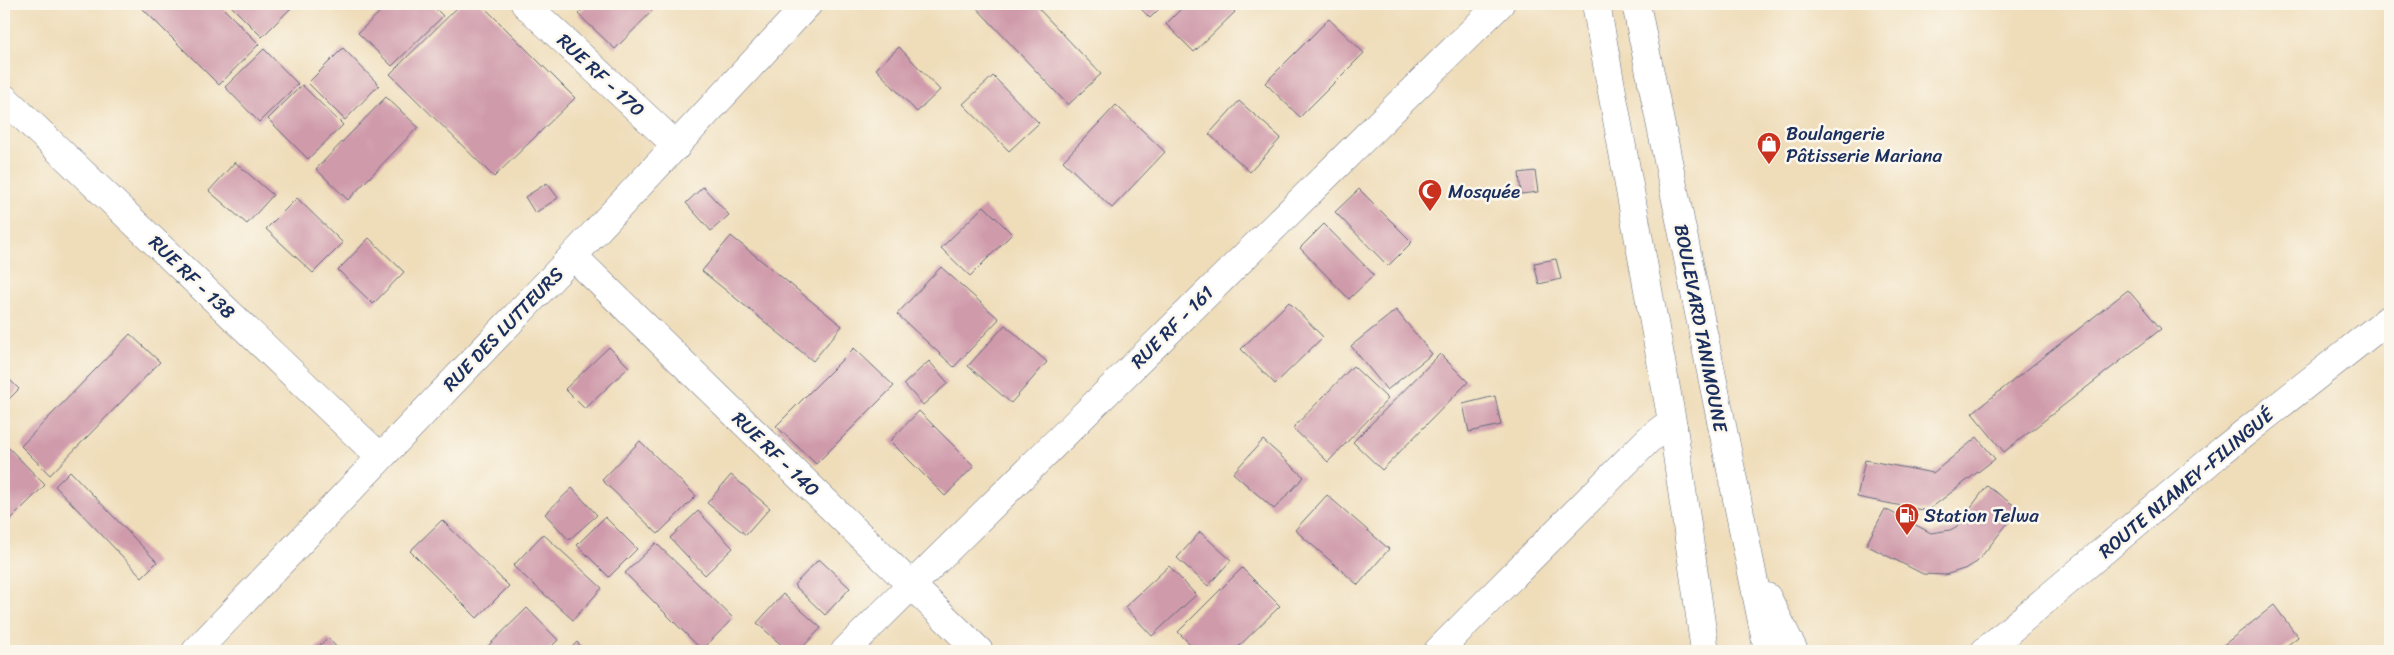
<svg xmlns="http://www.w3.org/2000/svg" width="2394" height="655" font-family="Sriracha,sans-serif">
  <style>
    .building { fill: #cf9aaa }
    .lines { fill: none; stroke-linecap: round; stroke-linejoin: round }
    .minor-casing { stroke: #656c7e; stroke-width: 29 }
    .primary-casing { stroke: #656c7e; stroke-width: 29 }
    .minor { stroke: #fff; stroke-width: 28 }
    .primary { stroke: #fff; stroke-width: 28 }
    .labels { text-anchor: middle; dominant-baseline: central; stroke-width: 5; stroke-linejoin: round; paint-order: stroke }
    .street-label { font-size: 19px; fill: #1b2f5e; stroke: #fbf7ec }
    .poi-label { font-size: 19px; fill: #1b2f5e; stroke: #fbf7ec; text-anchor: start }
  </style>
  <rect width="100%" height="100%" fill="#fbf7ec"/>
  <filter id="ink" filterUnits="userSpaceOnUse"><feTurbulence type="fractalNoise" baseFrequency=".02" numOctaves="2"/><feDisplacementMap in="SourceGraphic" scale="10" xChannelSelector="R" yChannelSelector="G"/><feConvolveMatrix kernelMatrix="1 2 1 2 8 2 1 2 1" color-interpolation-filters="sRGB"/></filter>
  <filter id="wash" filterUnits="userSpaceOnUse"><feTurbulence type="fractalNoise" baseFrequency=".0096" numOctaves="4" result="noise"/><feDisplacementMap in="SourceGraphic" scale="20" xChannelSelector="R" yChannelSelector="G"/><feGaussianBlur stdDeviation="1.12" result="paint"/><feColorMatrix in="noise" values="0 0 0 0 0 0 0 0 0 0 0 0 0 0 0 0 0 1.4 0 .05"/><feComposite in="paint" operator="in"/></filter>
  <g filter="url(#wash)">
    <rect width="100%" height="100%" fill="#efddba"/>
    <g id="blocks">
      <g class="building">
        <polygon points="138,4 219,4 259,44 219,85"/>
        <polygon points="229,4 289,4 292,7 262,37"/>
        <polygon points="388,4 431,4 443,16 392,66 358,33"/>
        <polygon points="461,4 481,4 575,98 494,177 390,74"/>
        <polygon points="588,4 659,4 615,49 578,14"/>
        <polygon points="973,4 1034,4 1101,74 1068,105"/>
        <polygon points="1136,4 1164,4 1150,18"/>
        <polygon points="1186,4 1227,4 1235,12 1194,52 1166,24"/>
        <polygon points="1329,19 1364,53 1300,117 1265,83"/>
        <polygon points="899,47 940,90 917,112 876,69"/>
        <polygon points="343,48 379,85 345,120 308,83"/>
        <polygon points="264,49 298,84 259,122 225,87"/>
        <polygon points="993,76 1039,123 1009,151 963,104"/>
        <polygon points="302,85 343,125 308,159 268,119"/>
        <polygon points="386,97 418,127 348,200 316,169"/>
        <polygon points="1239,101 1281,138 1250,172 1209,134"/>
        <polygon points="1116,105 1165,152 1112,208 1063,161"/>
        <polygon points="235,162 273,195 247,224 209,191"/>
        <polygon points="1535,171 1538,192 1521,194 1519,173"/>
        <polygon points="547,183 558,198 535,213 525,197"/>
        <polygon points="703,187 729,215 711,231 686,203"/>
        <polygon points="1359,189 1412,242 1388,266 1335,212"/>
        <polygon points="297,198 343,243 313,273 266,229"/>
        <polygon points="984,206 1012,234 970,276 941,248"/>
        <polygon points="1324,224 1374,275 1349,299 1300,248"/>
        <polygon points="731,236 842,326 813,361 702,271"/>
        <polygon points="369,238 404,272 373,304 338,270"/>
        <polygon points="1556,259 1561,279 1539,284 1534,263"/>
        <polygon points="941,267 999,319 954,367 897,314"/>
        <polygon points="2128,290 2161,329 2004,452 1972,413"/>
        <polygon points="1289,302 1323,337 1275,384 1241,349"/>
        <polygon points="1396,310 1432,354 1387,390 1351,346"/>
        <polygon points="1005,325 1047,362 1011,403 968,366"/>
        <polygon points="130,334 160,362 50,475 21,446"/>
        <polygon points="609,347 629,367 585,409 565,389"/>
        <polygon points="854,348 894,386 816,464 776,426"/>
        <polygon points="1440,354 1468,382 1382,470 1353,442"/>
        <polygon points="929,361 948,383 923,405 904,384"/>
        <polygon points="1353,366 1388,399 1328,462 1293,428"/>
        <polygon points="4,374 19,389 4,404"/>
        <polygon points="1495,396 1501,425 1469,432 1463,404"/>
        <polygon points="919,411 974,466 945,496 890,441"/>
        <polygon points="1977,437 1995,459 1927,511 1857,497 1865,460 1933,473"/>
        <polygon points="1263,440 1304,477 1274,509 1233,473"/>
        <polygon points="640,441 696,496 658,534 602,480"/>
        <polygon points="4,443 45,485 4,526"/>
        <polygon points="70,471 157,562 142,577 55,486"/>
        <polygon points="731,475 770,508 746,535 707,503"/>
        <polygon points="1987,486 2019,509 1977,562 1967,568 1945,575 1923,574 1866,545 1885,509 1931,533 1950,530 1956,527"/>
        <polygon points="572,488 597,515 569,540 545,514"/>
        <polygon points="1327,495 1389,549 1358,585 1295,530"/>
        <polygon points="698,511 733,548 705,575 670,538"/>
        <polygon points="605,517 637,549 609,577 577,545"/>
        <polygon points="442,520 509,586 477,618 410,551"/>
        <polygon points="1200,532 1231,560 1208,586 1177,558"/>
        <polygon points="543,534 602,588 573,620 513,566"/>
        <polygon points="656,543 733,618 702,650 625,573"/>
        <polygon points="819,559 850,588 825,615 794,585"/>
        <polygon points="1169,566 1196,595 1152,636 1125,607"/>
        <polygon points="1242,568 1280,606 1234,651 1197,651 1178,632"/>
        <polygon points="783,594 821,628 799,651 788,651 757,623"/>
        <polygon points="2274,605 2298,637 2280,651 2216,651"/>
        <polygon points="527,608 558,640 547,651 483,651"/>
        <polygon points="328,638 340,651 313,651"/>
        <polygon points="577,642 586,651 568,651"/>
      </g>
    </g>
  </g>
  <g filter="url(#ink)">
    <use href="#blocks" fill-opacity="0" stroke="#656c7e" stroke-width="1"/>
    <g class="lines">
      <defs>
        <g id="minor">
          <polyline points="525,4 677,146"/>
          <polyline points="4,98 380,457"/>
          <polyline points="573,256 979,651"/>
          <polyline points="196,651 573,256 808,4"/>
          <polyline points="845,651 1500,4"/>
          <polyline points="1438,651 1648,440 1663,428 1673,427"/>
        </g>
        <g id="primary">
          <polyline points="1596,4 1673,427 1705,651"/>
          <polyline points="1636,4 1768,651"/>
          <polyline points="1767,597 1794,651"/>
          <polyline points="1985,651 2223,450 2390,318"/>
        </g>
      </defs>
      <use href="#minor" class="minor-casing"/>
      <use href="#primary" class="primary-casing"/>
      <use href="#minor" class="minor"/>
      <use href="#primary" class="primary"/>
    </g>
  </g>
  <defs>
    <symbol id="shop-pin" viewBox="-11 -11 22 30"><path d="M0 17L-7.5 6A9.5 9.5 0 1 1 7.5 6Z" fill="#c8321e" stroke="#fbf7ec"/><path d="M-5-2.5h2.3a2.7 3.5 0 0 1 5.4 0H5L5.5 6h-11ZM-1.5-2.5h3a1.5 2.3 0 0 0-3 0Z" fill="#fff"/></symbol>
    <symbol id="mosque-pin" viewBox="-11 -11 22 30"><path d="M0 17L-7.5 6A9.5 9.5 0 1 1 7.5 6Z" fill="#c8321e" stroke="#fbf7ec"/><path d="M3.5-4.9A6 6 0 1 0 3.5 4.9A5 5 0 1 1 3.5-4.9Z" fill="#fff"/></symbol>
    <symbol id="fuel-pin" viewBox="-11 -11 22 30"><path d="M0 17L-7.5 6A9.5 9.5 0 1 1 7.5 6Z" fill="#c8321e" stroke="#fbf7ec"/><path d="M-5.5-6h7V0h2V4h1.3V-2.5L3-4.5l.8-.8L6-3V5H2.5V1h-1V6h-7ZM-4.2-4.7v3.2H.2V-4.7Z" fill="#fff"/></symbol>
  </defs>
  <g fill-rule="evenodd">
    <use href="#shop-pin" x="1755" y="130" width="28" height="38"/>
    <use href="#mosque-pin" x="1416" y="177" width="28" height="38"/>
    <use href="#fuel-pin" x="1893" y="501" width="28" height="38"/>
  </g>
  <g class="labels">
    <g class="street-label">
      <text transform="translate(601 75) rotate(43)">RUE RF - 170</text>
      <text transform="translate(192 277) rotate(44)">RUE RF - 138</text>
      <text transform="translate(1172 327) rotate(-45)">RUE RF - 161</text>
      <text transform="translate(1701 328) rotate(79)">BOULEVARD TANIMOUNE</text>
      <text transform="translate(503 329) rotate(-46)">RUE DES LUTTEURS</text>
      <text transform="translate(776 454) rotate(44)">RUE RF - 140</text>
      <text transform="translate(2186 483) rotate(-40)">ROUTE NIAMEY-FILINGUÉ</text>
    </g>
    <g class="poi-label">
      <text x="1786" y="133">Boulangerie<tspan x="1786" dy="22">Pâtisserie Mariana</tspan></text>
      <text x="1448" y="191">Mosquée</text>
      <text x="1924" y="515">Station Telwa</text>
    </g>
  </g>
  <rect width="2394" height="655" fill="none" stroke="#fbf7ec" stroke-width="20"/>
</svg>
